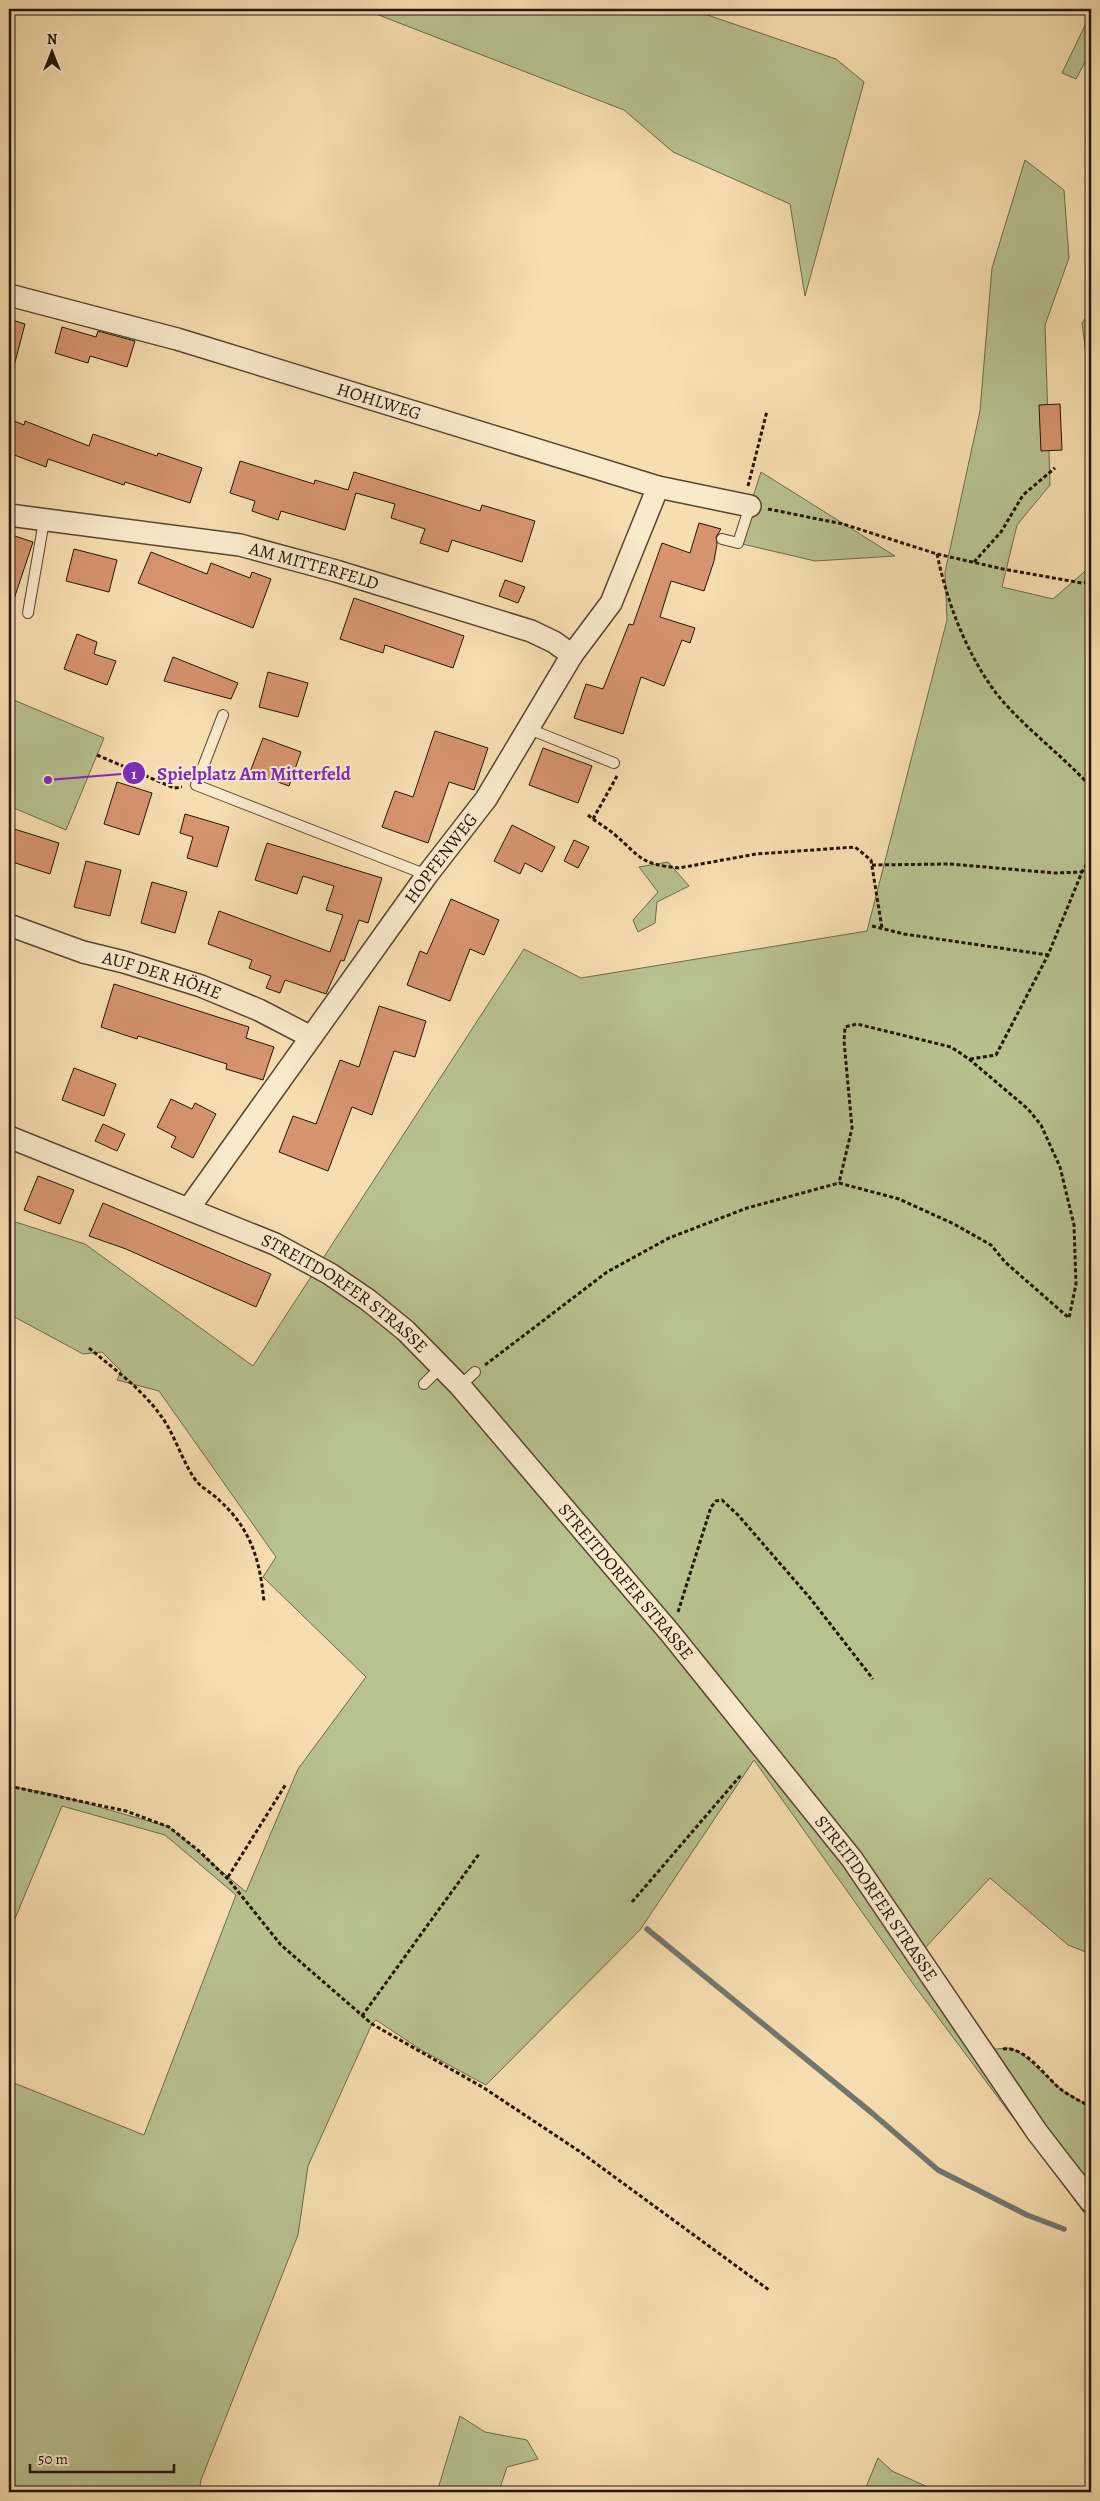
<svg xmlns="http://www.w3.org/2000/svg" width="1100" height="2501" font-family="Alegreya,serif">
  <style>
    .green { fill: #b8c28f; stroke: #6d6b4a }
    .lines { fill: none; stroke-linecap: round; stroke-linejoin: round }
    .stream { stroke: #707771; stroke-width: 5.5 }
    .building { fill: #d69470; stroke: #221406 }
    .lane-casing { stroke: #574630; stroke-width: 12 }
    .street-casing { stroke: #574630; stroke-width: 24 }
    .path { stroke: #221406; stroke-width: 3; stroke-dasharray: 4 2.5; stroke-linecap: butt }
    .lane { stroke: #faeacc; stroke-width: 10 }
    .street { stroke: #faeacc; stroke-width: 21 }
    .labels { text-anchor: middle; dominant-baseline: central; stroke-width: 4; stroke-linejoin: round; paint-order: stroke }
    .street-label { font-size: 18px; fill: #221406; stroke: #faeacc }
    .leader { fill: none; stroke: #7b2cbf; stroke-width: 2 }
    .callout-dot { fill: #7b2cbf; stroke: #faeacc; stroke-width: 2 }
    .mark-label { font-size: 15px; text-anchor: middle; font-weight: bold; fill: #fff }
    .callout-label { font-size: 19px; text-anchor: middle; font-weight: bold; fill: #7b2cbf; stroke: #faeacc; stroke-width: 4; stroke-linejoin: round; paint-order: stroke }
  </style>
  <rect width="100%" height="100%" fill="#f7deb0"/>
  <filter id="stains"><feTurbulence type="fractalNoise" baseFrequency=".004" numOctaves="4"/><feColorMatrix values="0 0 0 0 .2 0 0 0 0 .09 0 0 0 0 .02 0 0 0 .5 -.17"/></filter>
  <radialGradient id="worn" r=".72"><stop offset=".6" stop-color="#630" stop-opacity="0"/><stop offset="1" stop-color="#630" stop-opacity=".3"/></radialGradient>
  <g class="green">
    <polygon points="363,9 690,9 836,59 864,82 805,296 790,204 673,152 624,110"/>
    <polygon points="1091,13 1091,51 1076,79 1062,73"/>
    <polygon points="1025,160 1064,190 1069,258 1045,325 1050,485 1017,525 1002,587 1053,599 1091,566 1091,1954 1068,1945 990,1878 924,1949 995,2049 1011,2048 1023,2055 1063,2091 1091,2107 1091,2218 1085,2214 911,1981 754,1760 640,1930 486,2085 423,2051 376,2020 372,2024 308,2166 298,2235 201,2480 199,2492 9,2492 9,2081 144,2135 236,1895 165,1835 62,1806 9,1933 9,1786 57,1795 169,1827 246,1892 298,1769 366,1677 263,1577 276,1557 159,1391 117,1380 121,1371 102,1352 83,1354 9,1314 9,1220 85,1244 253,1366 524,949 581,978 867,931 947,620 945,572 980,411 992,268"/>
    <polygon points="1091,310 1091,392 1082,323"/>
    <polygon points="761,472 895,556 815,561 738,543"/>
    <polygon points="9,698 104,738 66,830 9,806"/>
    <polygon points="668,862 689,886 657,902 655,923 638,932 633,920 658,892 639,867"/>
    <polygon points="460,2416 485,2432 527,2440 538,2459 507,2467 500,2488 503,2492 437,2492"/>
    <polygon points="878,2458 892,2471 939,2492 864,2492"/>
  </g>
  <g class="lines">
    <polyline class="stream" points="647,1929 872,2113 938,2170 1027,2215 1064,2229"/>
  </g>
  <g class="building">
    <polygon points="9,319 25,324 14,366 9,365"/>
    <polygon points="62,327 96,337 98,331 135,341 127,367 90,356 88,363 55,353"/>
    <polygon points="1060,404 1062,450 1041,451 1039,405"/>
    <polygon points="9,419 24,425 25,421 89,446 93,434 157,456 158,453 202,468 190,503 125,482 124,485 48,459 46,467 9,453"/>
    <polygon points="240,461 314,484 315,480 348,490 354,472 480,511 482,505 535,521 522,562 452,540 448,552 420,543 425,529 391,518 395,504 356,493 345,530 281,511 278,520 252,511 255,501 230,493"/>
    <polygon points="699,523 721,529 716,537 717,544 714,561 704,591 671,581 660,617 695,628 690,643 682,640 664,686 641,677 623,734 574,718 586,684 603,689 629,624 633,625 662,543 690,553"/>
    <polygon points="9,534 33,542 11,608 9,608"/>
    <polygon points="74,549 117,560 109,592 66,581"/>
    <polygon points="151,552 207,574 211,563 250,578 252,572 271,579 253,628 138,583"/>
    <polygon points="505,580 525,587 518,603 499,596"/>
    <polygon points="354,598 464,636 453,668 385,645 383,653 340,639"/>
    <polygon points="77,634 97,642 94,654 116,661 107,685 64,669"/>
    <polygon points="173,657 238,683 231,699 164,681"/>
    <polygon points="268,672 308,683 298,717 259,707"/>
    <polygon points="435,731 488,748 474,790 449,782 428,843 382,827 395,791 413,797"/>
    <polygon points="263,738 301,752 289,786 250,772"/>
    <polygon points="543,748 592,766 578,803 529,785"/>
    <polygon points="117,782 152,793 139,835 104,824"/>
    <polygon points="185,814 229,827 217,867 187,858 193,837 180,833"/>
    <polygon points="512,825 555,847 542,872 525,863 520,874 494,861"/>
    <polygon points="11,828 59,843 50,874 9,861 9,836"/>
    <polygon points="574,840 589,847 578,868 564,861"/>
    <polygon points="267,843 382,878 368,923 359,920 344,961 341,960 326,994 285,980 280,993 266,988 271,976 249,968 252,960 208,944 219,911 330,952 343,915 326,910 334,886 303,876 297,894 255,880"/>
    <polygon points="86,861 121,870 110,916 74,907"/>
    <polygon points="152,882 187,892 175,933 141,923"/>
    <polygon points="451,899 499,920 484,955 470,949 450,1001 407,985 420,951 427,954"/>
    <polygon points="114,984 249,1027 246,1038 274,1047 263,1080 226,1069 227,1064 138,1036 137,1039 101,1027"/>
    <polygon points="379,1006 426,1021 415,1057 394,1051 372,1115 352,1107 328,1171 279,1152 293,1116 316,1124 340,1060 359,1067"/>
    <polygon points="74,1068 116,1084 104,1116 62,1100"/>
    <polygon points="171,1099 192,1109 195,1103 216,1114 193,1158 171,1147 176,1137 157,1127"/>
    <polygon points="103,1124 125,1134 117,1151 95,1141"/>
    <polygon points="38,1176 74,1190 60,1224 24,1210"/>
    <polygon points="103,1203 271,1274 256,1307 126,1249 89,1236"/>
  </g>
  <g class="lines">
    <defs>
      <g id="lane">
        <polyline points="722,539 738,543 750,506"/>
        <polyline points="28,613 44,521"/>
        <polyline points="223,715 196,785 427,875"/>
        <polyline points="529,729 614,763"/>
        <polyline points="424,1384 441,1367"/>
        <polyline points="460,1386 475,1372"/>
      </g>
      <g id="street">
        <path id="s1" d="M9,295l168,44 481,148 92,19"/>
        <path id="s2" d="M9,515l231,30 96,26 195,60 23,11 18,13"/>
        <path id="s3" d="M9,925l74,27 41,10 77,24 58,24 52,27"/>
        <path id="s4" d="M9,1137l266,107 55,30 38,26 38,31 54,55 211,248 181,225 185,273 54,70"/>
        <path id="s5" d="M189,1208l238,-333 59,-76 86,-144 39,-52 47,-116"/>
      </g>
    </defs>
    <use href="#lane" class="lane-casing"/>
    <use href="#street" class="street-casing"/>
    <g class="path">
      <polyline points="748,486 767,411"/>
      <polyline points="768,509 843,524 937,554 1003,569 1082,583 1091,582"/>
      <path d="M937,554c10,48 29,99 59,139 26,33 66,62 95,94"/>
      <polyline points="974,562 1001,532 1023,495 1055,468"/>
      <polyline points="97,755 174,788 182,787"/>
      <path d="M588,815c8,7 18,12 26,19 27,23 25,30 65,34l77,-14 99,-7 16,13 11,68"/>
      <polyline points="593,819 617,776"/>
      <polyline points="872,865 950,864 1055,873 1082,872"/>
      <polyline points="872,926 904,934 1048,955"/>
      <polyline points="970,1059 996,1055 1048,955 1082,872 1091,857"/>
      <path d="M89,1348c25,21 53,41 72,68 14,18 23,51 37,67 6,6 15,11 21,17 32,29 41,60 45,102"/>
      <polyline points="485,1365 607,1272 669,1238 747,1208 839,1183 899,1199 954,1224 991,1245 1005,1262 1069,1318 1076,1284 1074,1225 1060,1167 1041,1125 1028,1109 969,1059 951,1047 857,1024 845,1027 844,1041 852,1128 839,1183"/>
      <polyline points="678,1612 711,1507 716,1501 722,1500 738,1515 810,1598 873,1679"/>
      <polyline points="9,1786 126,1811 169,1827 199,1851 228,1879 281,1945 372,2024 484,2088 579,2151 769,2290"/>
      <polyline points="228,1877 286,1784"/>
      <polyline points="632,1902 741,1775"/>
      <polyline points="362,2016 479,1854"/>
      <path d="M1003,2049c24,-3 43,30 60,42 9,6 19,11 28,16"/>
    </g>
    <use href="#lane" class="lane"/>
    <use href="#street" class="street"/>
  </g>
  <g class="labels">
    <g class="street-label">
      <text stroke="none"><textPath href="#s1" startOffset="385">HOHLWEG</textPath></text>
      <text stroke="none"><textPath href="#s2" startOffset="310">AM MITTERFELD</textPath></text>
      <text stroke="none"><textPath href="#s5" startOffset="431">HOPFENWEG</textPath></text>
      <text stroke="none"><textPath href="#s3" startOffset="161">AUF DER HÖHE</textPath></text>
      <text stroke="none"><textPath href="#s4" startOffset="372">STREITDORFER STRASSE</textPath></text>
      <text stroke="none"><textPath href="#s4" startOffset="778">STREITDORFER STRASSE</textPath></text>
      <text stroke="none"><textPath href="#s4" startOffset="1182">STREITDORFER STRASSE</textPath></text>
    </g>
  </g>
  <path class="leader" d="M48 780L134 773"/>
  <g class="callout-dot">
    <circle cx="48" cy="780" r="5"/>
    <circle cx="134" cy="773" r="12"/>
  </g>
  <g class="mark-label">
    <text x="134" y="779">1</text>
  </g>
  <g class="callout-label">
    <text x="254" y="780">Spielplatz Am Mitterfeld</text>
  </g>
  <rect width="1100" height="2501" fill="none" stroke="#f7deb0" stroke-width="30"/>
  <rect x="10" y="10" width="1080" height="2481" fill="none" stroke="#221406" stroke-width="2.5"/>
  <rect x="15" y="15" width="1070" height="2471" fill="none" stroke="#221406"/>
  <g transform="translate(52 52)" stroke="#faeacc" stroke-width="4" paint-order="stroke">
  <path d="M0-4L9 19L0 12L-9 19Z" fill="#221406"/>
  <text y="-8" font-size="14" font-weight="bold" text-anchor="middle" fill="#221406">N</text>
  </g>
  <path d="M30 2464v8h144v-8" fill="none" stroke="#221406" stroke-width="2.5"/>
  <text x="38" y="2464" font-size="15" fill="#221406" stroke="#faeacc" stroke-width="4" paint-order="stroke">50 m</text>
  <rect width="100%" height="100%" filter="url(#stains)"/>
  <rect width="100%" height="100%" fill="url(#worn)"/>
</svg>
